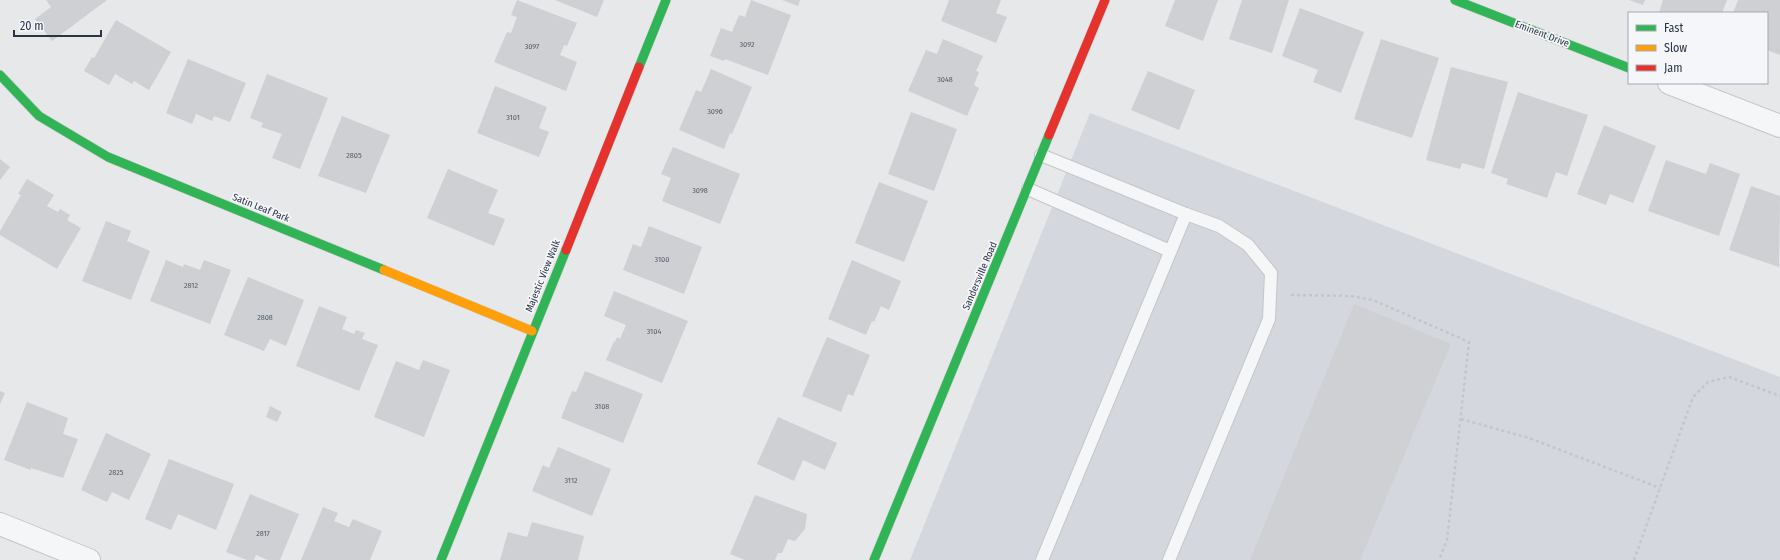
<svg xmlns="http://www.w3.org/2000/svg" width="1780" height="560" font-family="'Fira Sans Condensed',sans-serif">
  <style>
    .built { fill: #d4d7dd }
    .building { fill: #ced0d3 }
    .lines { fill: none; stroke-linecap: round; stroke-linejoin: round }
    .lane-casing { stroke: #c4c6c8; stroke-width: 14 }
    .street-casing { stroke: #c4c6c8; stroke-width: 24 }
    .fast-casing { stroke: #c4c6c8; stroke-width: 10 }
    .slow-casing { stroke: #c4c6c8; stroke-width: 10 }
    .jam-casing { stroke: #c4c6c8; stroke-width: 10 }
    .path { stroke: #c5c6ca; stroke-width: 2.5; stroke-dasharray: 3 3; stroke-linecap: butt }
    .lane { stroke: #f5f6f7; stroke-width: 12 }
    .street { stroke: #f5f6f7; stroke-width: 22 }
    .fast { stroke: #30b455; stroke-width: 9 }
    .slow { stroke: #ff9f0a; stroke-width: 9 }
    .jam { stroke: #e5322d; stroke-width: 9 }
    .labels { text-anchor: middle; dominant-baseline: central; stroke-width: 3.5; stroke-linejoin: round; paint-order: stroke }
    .number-label { font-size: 8px; fill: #545c69 }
    .street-label { font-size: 10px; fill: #2b3445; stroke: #f4f6f9 }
  </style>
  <rect width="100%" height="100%" fill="#e6e8ea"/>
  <polygon class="built" points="1090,113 1780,377 1780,560 910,560"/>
  <g class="building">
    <polygon points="46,0 107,0 52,41 35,19 51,7"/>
    <polygon points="517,0 577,23 567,46 564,45 560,55 577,62 566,91 494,62 507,32 511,33 517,17 511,15"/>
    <polygon points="555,0 604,0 597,17"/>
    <polygon points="751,0 791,15 768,75 725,59 724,61 710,56 721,28 732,32 739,15 745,17"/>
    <polygon points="782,0 800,0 798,6"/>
    <polygon points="949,0 1001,0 996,13 1007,17 996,43 941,21"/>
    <polygon points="1175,0 1218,0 1203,41 1165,26"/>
    <polygon points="1242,0 1289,0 1272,53 1229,39"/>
    <polygon points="1629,0 1645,0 1643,5"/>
    <polygon points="1663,0 1727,0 1722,13 1659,13"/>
    <polygon points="1738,0 1780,0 1780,55 1767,50 1767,13 1733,13"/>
    <polygon points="1300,8 1364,32 1341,93 1313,82 1318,70 1282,56"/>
    <polygon points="116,20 171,52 149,90 134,81 132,84 115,74 109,85 84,71 92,57 94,58"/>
    <polygon points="943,39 983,56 976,71 979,72 974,85 979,88 967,116 908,91 926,50 937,54"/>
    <polygon points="1381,39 1439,58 1412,138 1354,119"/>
    <polygon points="188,59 246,83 230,122 214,116 212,121 196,114 192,124 166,113"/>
    <polygon points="1451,67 1508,82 1484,169 1462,163 1460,169 1426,160"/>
    <polygon points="711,69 752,87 732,134 730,133 724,149 679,130 696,90 701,92"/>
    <polygon points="1148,71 1195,90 1179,130 1131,110"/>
    <polygon points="267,74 328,98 300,169 272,158 282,134 261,127 263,123 250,118"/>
    <polygon points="495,86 547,107 539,128 549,132 539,157 477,133"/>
    <polygon points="1518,92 1588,115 1567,176 1556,172 1547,198 1506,184 1508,179 1491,173"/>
    <polygon points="911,112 957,129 934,191 888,174"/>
    <polygon points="342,116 390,135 366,193 318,176"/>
    <polygon points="1604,125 1656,146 1633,203 1610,194 1606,205 1577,194"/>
    <polygon points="673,147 740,174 720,224 662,201 671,178 661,174"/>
    <polygon points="0,159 10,167 0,180"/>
    <polygon points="1666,160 1706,174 1710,163 1740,174 1719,236 1648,211"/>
    <polygon points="448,169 498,190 488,213 505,219 494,246 427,218"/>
    <polygon points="27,179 54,195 47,206 58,212 60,209 70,215 67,220 81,228 57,269 0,235 0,231 21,195 18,194"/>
    <polygon points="879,182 928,201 904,262 855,243"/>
    <polygon points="1751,186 1780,196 1779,267 1729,250"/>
    <polygon points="106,221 131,231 127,241 150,251 131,300 82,281"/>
    <polygon points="649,226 702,247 684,294 623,270 633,244 641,247"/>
    <polygon points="166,260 183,267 184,264 200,270 204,260 231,270 210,324 150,301"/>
    <polygon points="852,260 901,281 889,310 881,306 874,322 872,321 866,335 828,319"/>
    <polygon points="248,277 304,300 286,346 270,339 264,351 224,335"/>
    <polygon points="614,291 688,321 662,383 606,360 614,341 615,342 617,337 620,339 626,325 604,316"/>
    <polygon points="1354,304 1451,344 1360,560 1250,560"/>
    <polygon points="319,306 347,317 342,329 354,334 356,330 365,333 362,339 378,345 359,391 296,366"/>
    <polygon points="827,337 870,355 853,396 848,394 841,412 802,396"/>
    <polygon points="423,360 450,370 424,437 374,417 396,361 419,370"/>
    <polygon points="585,371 643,394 623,443 561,418 572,391 576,392"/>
    <polygon points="0,391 5,393 0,404"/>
    <polygon points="27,402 68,418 63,434 78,439 63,478 31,468 31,470 4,460"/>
    <polygon points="270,406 282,412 277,422 266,417"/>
    <polygon points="778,417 837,443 825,470 803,460 794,481 757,464"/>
    <polygon points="106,433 151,454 129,500 112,492 107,502 81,490"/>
    <polygon points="558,447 611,469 592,516 532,491 543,465 549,468"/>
    <polygon points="169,459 234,484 216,530 178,514 171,530 145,519"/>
    <polygon points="250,494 299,514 280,560 268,560 256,555 254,560 247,560 226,552"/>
    <polygon points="755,495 807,514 805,529 795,541 788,539 782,553 778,553 775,560 745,560 730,554"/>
    <polygon points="323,507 338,513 334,521 349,527 353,519 382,531 370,560 301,560"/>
    <polygon points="532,522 584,536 578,560 500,560 508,532 527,537"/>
  </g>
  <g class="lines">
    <defs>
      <g id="lane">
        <polyline points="1041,155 1186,214 1219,226 1248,245 1271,273 1269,319 1169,560"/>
        <polyline points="1028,189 1170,251"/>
        <polyline points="1042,560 1186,214"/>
      </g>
      <g id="street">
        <polyline points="1669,83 1780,126"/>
        <polyline points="0,524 89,560"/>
      </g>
      <g id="fast">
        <polyline points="1455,0 1629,68"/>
        <polyline points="639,67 666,0"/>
        <polyline points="0,75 39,116 108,157 384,270"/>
        <polyline points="441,560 566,250"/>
        <polyline points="874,560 1049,135"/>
      </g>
      <polyline id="slow" points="384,270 532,331"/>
      <g id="jam">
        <polyline points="1049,135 1105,0"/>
        <polyline points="566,250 639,67"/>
      </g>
    </defs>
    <use href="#lane" class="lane-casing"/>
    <use href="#street" class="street-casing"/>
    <use href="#fast" class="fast-casing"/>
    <use href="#slow" class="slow-casing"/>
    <use href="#jam" class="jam-casing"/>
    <g class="path">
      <polyline points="1291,295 1351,296 1373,300 1469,342 1447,540 1439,560"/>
      <polyline points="1461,419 1529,438 1660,488"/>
      <polyline points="1634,560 1693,397 1708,382 1729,377 1780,396"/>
    </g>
    <use href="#lane" class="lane"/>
    <use href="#street" class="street"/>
    <use href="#fast" class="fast"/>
    <use href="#slow" class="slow"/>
    <use href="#jam" class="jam"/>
  </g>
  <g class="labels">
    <g class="number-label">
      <text x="747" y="44">3092</text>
      <text x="532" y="46">3097</text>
      <text x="945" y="79">3048</text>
      <text x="715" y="111">3096</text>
      <text x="513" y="117">3101</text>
      <text x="354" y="155">2805</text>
      <text x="700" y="190">3098</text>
      <text x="662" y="259">3100</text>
      <text x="191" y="285">2812</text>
      <text x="265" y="317">2808</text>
      <text x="654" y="331">3104</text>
      <text x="602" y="406">3108</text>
      <text x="116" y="472">2825</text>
      <text x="571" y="480">3112</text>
      <text x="263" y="533">2817</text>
    </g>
    <g class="street-label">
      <text transform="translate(1542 34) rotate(21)">Eminent Drive</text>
      <text transform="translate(261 208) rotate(22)">Satin Leaf Park</text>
      <text transform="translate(543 276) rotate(-68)">Majestic View Walk</text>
      <text transform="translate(980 276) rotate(-67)">Sandersville Road</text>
    </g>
  </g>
  <rect x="1628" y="12" width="140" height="72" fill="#f4f6f9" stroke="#a4a8b1"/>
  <rect x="1636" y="25" width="20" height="6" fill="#30b455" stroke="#a4a8b1"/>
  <text x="1664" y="32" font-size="12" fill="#2b3445">Fast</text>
  <rect x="1636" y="45" width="20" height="6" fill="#ff9f0a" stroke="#a4a8b1"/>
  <text x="1664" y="52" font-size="12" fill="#2b3445">Slow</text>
  <rect x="1636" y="65" width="20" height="6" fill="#e5322d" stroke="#a4a8b1"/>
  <text x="1664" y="72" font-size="12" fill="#2b3445">Jam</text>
  <path d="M14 30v6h87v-6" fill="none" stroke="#2b3445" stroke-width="2"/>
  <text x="20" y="30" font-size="12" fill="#2b3445" stroke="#f4f6f9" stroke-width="3" paint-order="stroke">20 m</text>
</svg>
